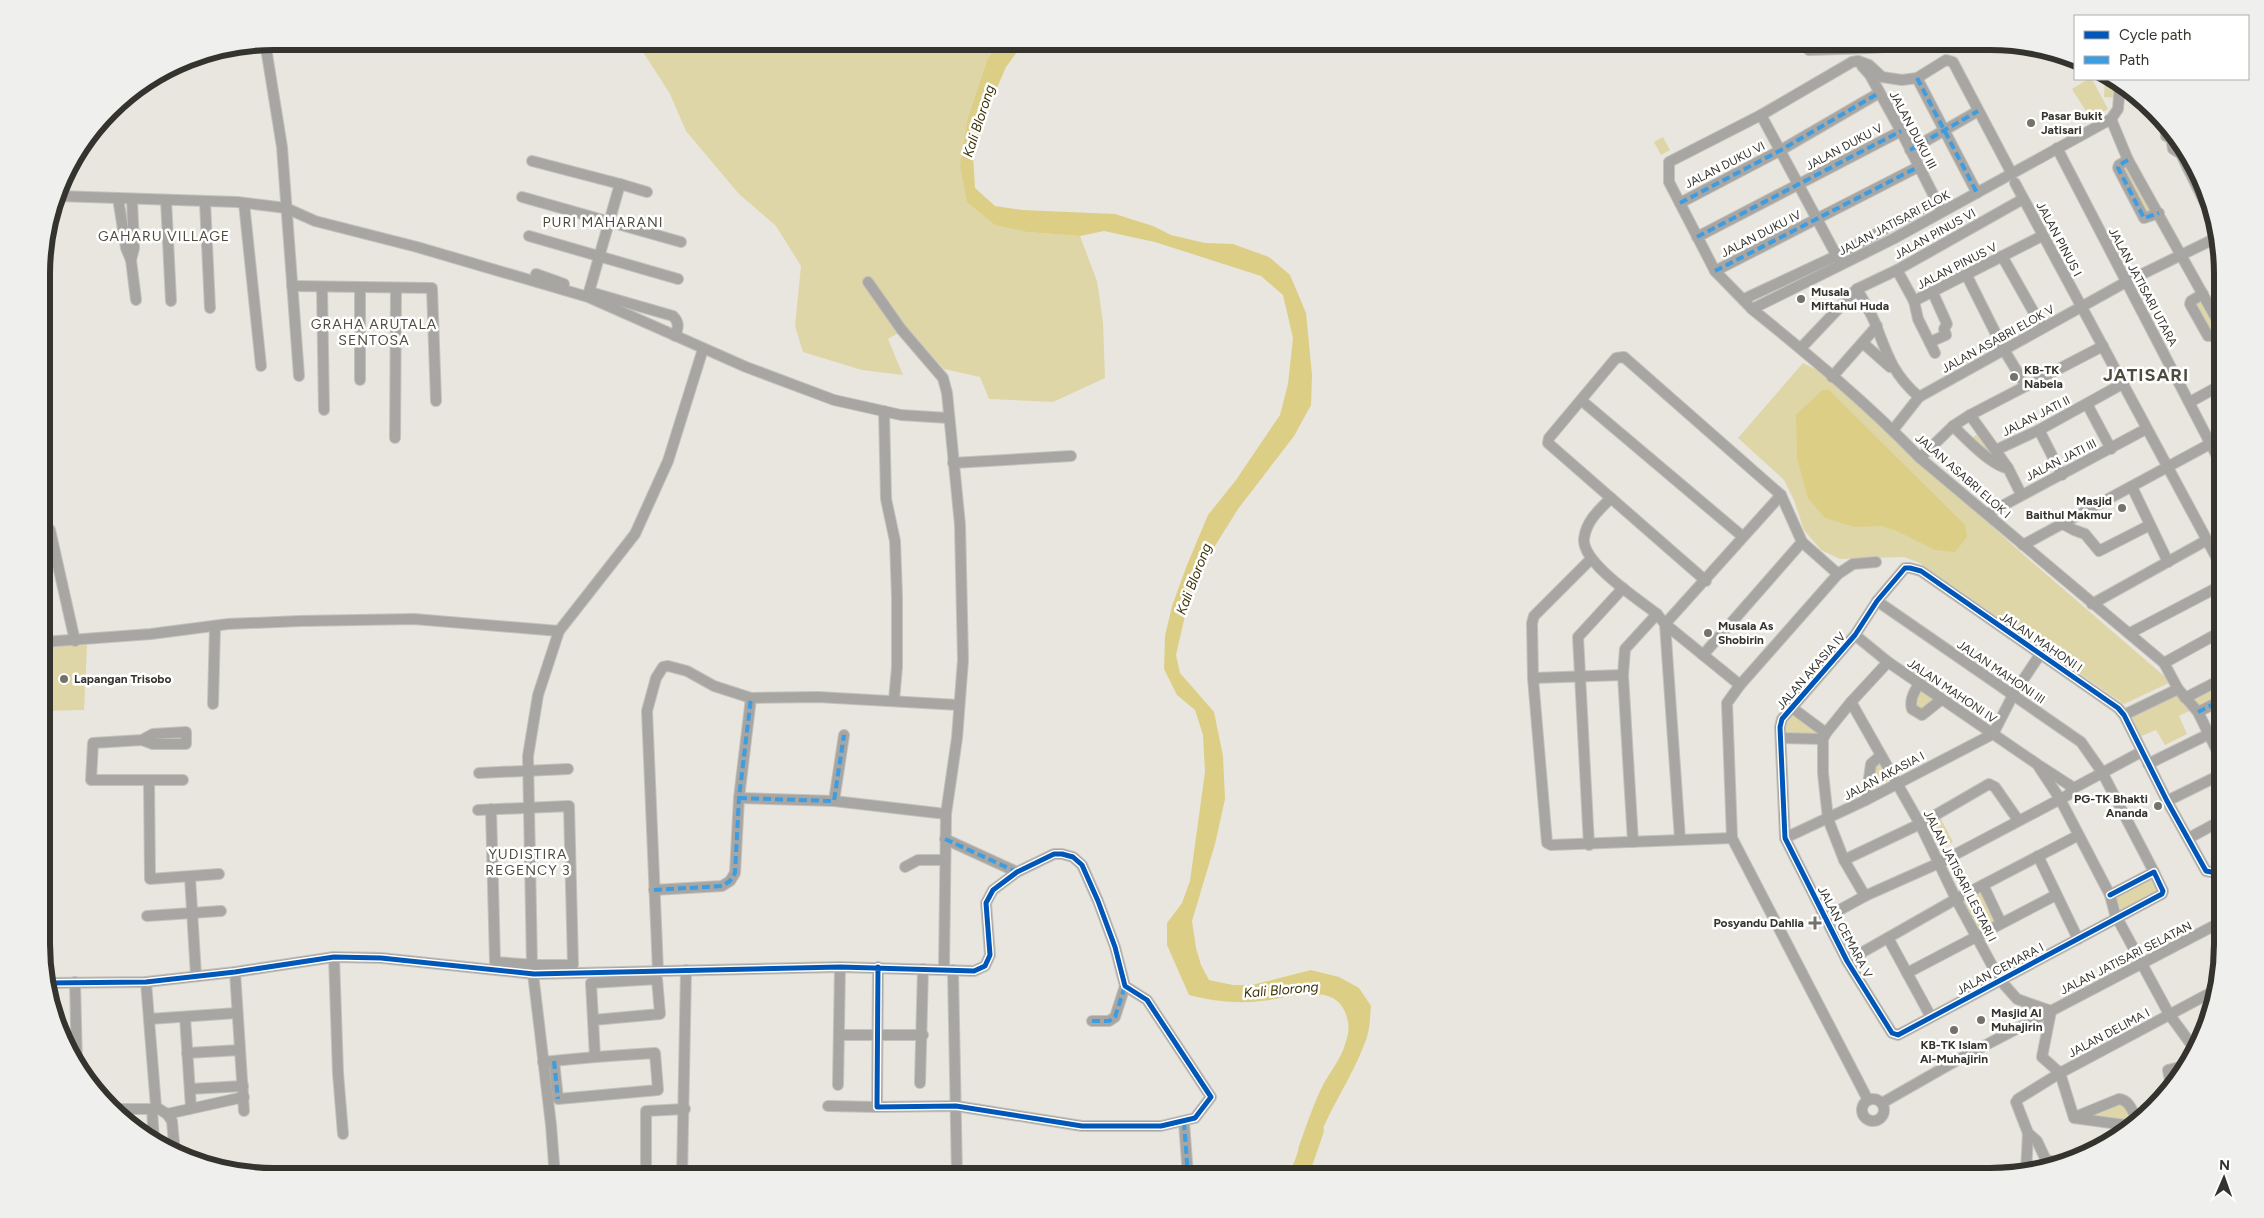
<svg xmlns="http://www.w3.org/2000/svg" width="2264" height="1218" font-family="Figtree,sans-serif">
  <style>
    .green { fill: #dfd6a8 }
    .water { fill: #ddce86 }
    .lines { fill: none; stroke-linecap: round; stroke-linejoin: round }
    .river { stroke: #ddce86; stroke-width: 18 }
    .minor-casing { stroke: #c3c1bb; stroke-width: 12 }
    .minor { stroke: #a7a6a3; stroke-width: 10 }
    .quiet { stroke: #3e9de1; stroke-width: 4; stroke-dasharray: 8 4; stroke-linecap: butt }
    .cycleway-casing { stroke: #fff; stroke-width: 8 }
    .cycleway { stroke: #0057b8; stroke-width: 5 }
    .poi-dot { fill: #73726b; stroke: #fff; stroke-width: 2 }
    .labels { text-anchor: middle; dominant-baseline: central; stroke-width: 5; stroke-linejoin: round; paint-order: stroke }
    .poi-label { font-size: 12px; font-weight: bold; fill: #34332d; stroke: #fff; text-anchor: start }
    .street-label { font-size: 12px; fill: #34332d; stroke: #fff }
    .water-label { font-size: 14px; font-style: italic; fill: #3c3408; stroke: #fff }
    .neighbourhood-label { font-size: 14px; letter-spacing: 1px; fill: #4e4b3f; stroke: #fff }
    .district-label { font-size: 18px; font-weight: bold; letter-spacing: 1px; fill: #4e4b3f; stroke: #fff }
    .rim { fill: none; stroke: #34332d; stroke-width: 6 }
  </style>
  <rect width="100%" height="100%" fill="#e8e6de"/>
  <g class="green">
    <polygon points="636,41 998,41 987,60 968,117 967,202 1027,232 1080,236 1097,281 1103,322 1105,378 1053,402 989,399 980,377 944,369 907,328 888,339 903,375 862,370 803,352 795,326 801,266 776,226 739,194 686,131 670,94"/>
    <polygon points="2088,79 2092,79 2108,109 2091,119 2072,89"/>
    <polygon points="2105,79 2113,79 2118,82 2117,98 2104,97"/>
    <polygon points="1663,137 1670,150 1661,155 1654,142"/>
    <polygon points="2128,163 2154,213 2145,217 2119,167"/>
    <polygon points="2201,297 2218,328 2208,334 2191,303"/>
    <polygon points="1803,363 1821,372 2025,556 2171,682 2124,704 1920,563 1904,557 1840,559 1821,550 1804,530 1794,500 1784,480 1738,438"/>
    <polygon points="1981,431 2003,464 1971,439"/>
    <polygon points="87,645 84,710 43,711 43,647"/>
    <polygon points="2222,683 2222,698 2198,709 2192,697"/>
    <polygon points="1919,688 1937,699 1922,713 1913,708"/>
    <polygon points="2180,692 2189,711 2179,716 2187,734 2165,745 2156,730 2139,737 2129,716"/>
    <polygon points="1796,712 1819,729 1817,736 1785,734 1784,725"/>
    <polygon points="1879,760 1889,780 1871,791 1872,766"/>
    <polygon points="1941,819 1953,842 1942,847 1930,825"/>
    <polygon points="2151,878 2158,892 2121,910 2114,897"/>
    <polygon points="1978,888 1996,921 1979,931 1961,898"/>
    <polygon points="2122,1103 2132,1120 2097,1115"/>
  </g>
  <g class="water">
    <path d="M998,41h27l-19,26 -13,30 -20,58 2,33 20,18 27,4 93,4 38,12 18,9 34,8 28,1 36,13 21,18 16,38 6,62 -1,30 -17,31 -56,73 -30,48 -19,41 -13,57 4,18 34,39 9,44 2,43 -10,45 -23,77 4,27 5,17 8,15 24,5h19l59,-15 28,7 20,11 12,18c-1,10 -1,21 -4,31 -14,41 -41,75 -53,116l-16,-4c8,-22 15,-44 25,-64 8,-15 19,-27 23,-44 4,-11 3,-19 -1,-29 -12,-31 -60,-13 -84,-11 -24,3 -49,0 -72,-6l-22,-50v-22l15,-20 8,-22 15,-109 -2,-37 -8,-25 -18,-15 -13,-26 1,-33 7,-30 15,-41 21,-50 28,-35 44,-65 8,-31 5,-46 -10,-43 -22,-19 -106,-34 -51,-11 -24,5 -53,-4 -32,-7 -28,-23 -7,-36 8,-49 19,-57z"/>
    <polygon points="1822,390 1829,390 1965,525 1967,537 1955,552 1935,550 1897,531 1881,526 1854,527 1825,518 1808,498 1797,458 1796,415"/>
    <polygon points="1294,1162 1307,1166 1305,1176 1290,1176"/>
  </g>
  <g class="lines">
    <polyline class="river" points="1299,1176 1315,1130"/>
    <defs>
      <g id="minor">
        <polyline points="1817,41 1817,43"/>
        <polyline points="263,43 266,48 282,147 299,376"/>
        <polyline points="1809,50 1871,48 1957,41"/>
        <polyline points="1858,61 1852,62 1761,115 1669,162 1669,182 1715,271 1752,309 1893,239 2111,119 2118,109 2120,83"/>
        <polyline points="1858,61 1869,65 1882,77 1902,80 1917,78 1946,60 1953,62 2012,174"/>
        <polyline points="1862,66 1870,75 1901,131 1939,206"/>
        <polyline points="1917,78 1977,193"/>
        <polyline points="1761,115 1840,262"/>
        <polyline points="2111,119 2128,160 2221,327"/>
        <polyline points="2165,123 2166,136 2171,138 2173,149 2181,154 2206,205"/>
        <polyline points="2057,148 2221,464"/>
        <polyline points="1910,150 1978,111"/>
        <polyline points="2128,160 2119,165 2118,168 2144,218 2159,213"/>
        <polyline points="532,161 620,184"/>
        <polyline points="2015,183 2222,568"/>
        <polyline points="58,196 237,202 286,208 315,221 417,247 588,297 746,367 834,400 901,415 948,418"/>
        <polyline points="522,197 681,242"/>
        <polyline points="118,198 126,248 131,260 134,248 132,199"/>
        <polyline points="166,200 171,301"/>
        <polyline points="205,202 210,308"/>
        <polyline points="244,203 261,366"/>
        <polyline points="1680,203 1781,150 1879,93"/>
        <polyline points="529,236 678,279"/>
        <polyline points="1697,237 1901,131"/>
        <polyline points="2002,256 2042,327"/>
        <polyline points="131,260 136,300"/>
        <polyline points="1897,270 1914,301 2042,236"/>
        <polyline points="1715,271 1918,167"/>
        <polyline points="536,274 564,284"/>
        <polyline points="1967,276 2004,350 2026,386"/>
        <polyline points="868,282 901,329 943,378 947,393 960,525 963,660 957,738 946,814 944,969"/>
        <polyline points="292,286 432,288 436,401"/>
        <polyline points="322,287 324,410"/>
        <path d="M1857,289c7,13 15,25 20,39 11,29 17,47 42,69"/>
        <polyline points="589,292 620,184 647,192"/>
        <path d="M590,292l83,24c7,7 5,12 2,20"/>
        <polyline points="2203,294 2191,301 2190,304 2208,336 2214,336 2221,332"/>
        <polyline points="1744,299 1836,256 1936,201"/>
        <polyline points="1914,301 1918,319 1935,353"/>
        <path d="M1752,309c58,47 116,95 168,149l244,205 14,26 20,23 24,49"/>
        <polyline points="1930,342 1946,335 1944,329 1947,324 1933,293"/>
        <polyline points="1863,343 1890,367"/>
        <polyline points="1801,348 1857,289 1897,270 2023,199"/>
        <polyline points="1832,377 1877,326"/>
        <polyline points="360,380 360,287"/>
        <polyline points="1581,400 1742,536"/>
        <polyline points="2190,402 2221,385"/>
        <polyline points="2087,404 2111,449"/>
        <polyline points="884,411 886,499 895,541 897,597 897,667 894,700"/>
        <polyline points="1970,415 2008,468"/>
        <path d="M1953,426c11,11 40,41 55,42l13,26"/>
        <polyline points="1893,430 1919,397 2126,282 2218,237"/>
        <polyline points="2039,430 2062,475"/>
        <polyline points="395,438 396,288"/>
        <polyline points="1996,450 2039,430 2124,383"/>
        <polyline points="1920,458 1953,426 1970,415 2103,346"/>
        <polyline points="953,463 1071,456"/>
        <polyline points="2132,487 2168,562"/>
        <path d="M1611,498c-12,12 -25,23 -27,41 -2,24 55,61 73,75l8,10 75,61"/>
        <polyline points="1987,514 2146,429"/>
        <polyline points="2061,523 2074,530 2085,534 2099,551 2150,525"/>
        <polyline points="42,531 50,530 75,641"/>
        <polyline points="2023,545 2221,438"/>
        <polyline points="1591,559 1534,616 1532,623 1533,678 1547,843 1551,845 1732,838"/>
        <polyline points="1706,581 1548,443 1549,438 1616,358 1624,357 1781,495 1802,542 1838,574"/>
        <polyline points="1877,601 2081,742 2102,772 2154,872"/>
        <polyline points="2092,604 2207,540"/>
        <polyline points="1665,624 1680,839"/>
        <polyline points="1665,624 1781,495"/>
        <polyline points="2130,633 2222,585"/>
        <polyline points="1855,635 1888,662 2037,764 2060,799 2110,895 2115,914 2169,1014 2196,1051"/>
        <polyline points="43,642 151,634 228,624 300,621 414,619 559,631"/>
        <polyline points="1703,655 1802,542"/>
        <polyline points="2164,663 2222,631"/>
        <polyline points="1533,678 1623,675"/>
        <path d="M1920,683c-6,8 -11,17 -8,26l10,6 20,-16"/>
        <polyline points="2185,698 2222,679"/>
        <polyline points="1851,702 1920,824 1956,899 2000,980 2017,999 2051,1011 2042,1057 2060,1073 2074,1118 2133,1126"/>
        <polyline points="213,704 215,626"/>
        <polyline points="1791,707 1826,733"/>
        <polyline points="2198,712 2222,700"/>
        <polyline points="2124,715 2178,689"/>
        <polyline points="1781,738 1823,739"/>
        <polyline points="142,740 153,734 186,732 186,744 153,744 142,740 93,743 91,780 183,780"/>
        <polyline points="2148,764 2209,734"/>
        <polyline points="2040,766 2074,788"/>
        <polyline points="479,773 568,769"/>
        <polyline points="149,781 150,879 219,874"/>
        <polyline points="739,798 834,801 946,814"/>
        <polyline points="1866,800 1871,764 1880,756"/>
        <polyline points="834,801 844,735"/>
        <polyline points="2167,801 2222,774"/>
        <polyline points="478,810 569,806 573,965 536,965 495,962 491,809"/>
        <polyline points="1785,838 1866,800 1993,734 2013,695 2041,653"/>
        <polyline points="2189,838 2222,820"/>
        <polyline points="945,839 1017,872"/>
        <polyline points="1633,842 1623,675 1625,649 1657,614"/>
        <polyline points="1589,845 1578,637 1623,588"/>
        <polyline points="2038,856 2078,939"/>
        <polyline points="1844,860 1920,824 1989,784 1995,787 2018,820"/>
        <polyline points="905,867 918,860 944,860"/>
        <polyline points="190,877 196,976"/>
        <polyline points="1983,885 2001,923"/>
        <polyline points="654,890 722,886 730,881 735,873 739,798 751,698"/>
        <polyline points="2110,895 2154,872 2163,891 2162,894 1898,1035 1892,1033 1847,961 1785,838 1780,727 1782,719 1855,635 1877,601 1905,568 1910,568 1921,571 2118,708 2124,715 2167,801 2206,871 2211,872 2223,866"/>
        <polyline points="1865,896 1844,860 1828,819 1823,773 1823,739 1826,733 1851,702 1888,662"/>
        <polyline points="147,916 221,911"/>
        <polyline points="1825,918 1865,896 1939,863 2068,795 2074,788 2141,752"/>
        <polyline points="1888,938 1931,1017"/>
        <polyline points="334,957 338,1073 343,1134"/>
        <polyline points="1847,961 1956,899 2077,836"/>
        <polyline points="953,970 957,1177"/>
        <polyline points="658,971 647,711 656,678 663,667 668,666 687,671 714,686 751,698 818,697 959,705"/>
        <polyline points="235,972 244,1111"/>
        <polyline points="1907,973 2056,895"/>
        <polyline points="75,982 77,1065"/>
        <polyline points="146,982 156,1107 167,1114 172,1121 175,1154"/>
        <polyline points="46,983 146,982 235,972 334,957 381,958 534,974 840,967 974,971 985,966 990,955 986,903 993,890 1017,872 1054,854 1062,854 1073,857 1082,865 1098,901 1115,947 1125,986 1147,1000 1211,1097 1195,1118 1161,1126 1082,1126 956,1106 877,1107 878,967"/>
        <polyline points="185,1017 191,1108"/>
        <polyline points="149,1019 237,1013"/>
        <polyline points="593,1020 660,1014 657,979 591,983 595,1057"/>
        <polyline points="1092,1021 1109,1021 1115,1017 1125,986"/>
        <polyline points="840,1035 923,1035"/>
        <polyline points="187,1053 240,1050"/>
        <path d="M543,1062c38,-4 75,-7 112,-9l3,37 -100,9 -4,-38"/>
        <polyline points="920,1083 923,969"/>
        <polyline points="2175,1083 2170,1080 2168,1070 2187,1065"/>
        <polyline points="838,1085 840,967"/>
        <polyline points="190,1089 243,1086"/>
        <circle cx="1873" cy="1110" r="11"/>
        <polyline points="1868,1100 1732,838 1727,703 1740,685 1838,574 1853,564 1876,562"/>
        <polyline points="1882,1103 1961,1058 2223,921"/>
        <polyline points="828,1106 877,1107"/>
        <polyline points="112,1109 157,1109"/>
        <polyline points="152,1109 154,1141"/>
        <polyline points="167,1114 244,1097"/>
        <path d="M2075,1117l44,-18c11,1 14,14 19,23"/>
        <polyline points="1184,1122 1188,1176"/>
        <polyline points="2028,1133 2037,1141 2046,1160 2066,1164"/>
        <polyline points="2026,1172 2028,1133 2016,1102 2018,1099 2060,1073 2212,992"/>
        <polyline points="555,1177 551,1125 532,965 528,756 538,695 559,631 635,534 668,461 703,349"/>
        <polyline points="646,1177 646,1111 685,1109"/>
        <polyline points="682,1177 686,970"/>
      </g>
    </defs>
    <use href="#minor" class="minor-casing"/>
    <use href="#minor" class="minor"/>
    <g class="quiet">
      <polyline points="1917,78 1977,193"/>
      <polyline points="1910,150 1978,111"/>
      <polyline points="2181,154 2182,143"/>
      <polyline points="2128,160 2119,165 2118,168 2144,218 2159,213"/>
      <polyline points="1680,203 1781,150 1879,93"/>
      <polyline points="1697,237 1901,131"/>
      <polyline points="1715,271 1918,167"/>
      <polyline points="2198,712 2222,700"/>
      <polyline points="739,798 834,801 844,735"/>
      <polyline points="945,839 1017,872"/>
      <polyline points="654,890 722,886 730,881 735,873 739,798 751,698"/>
      <polyline points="1092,1021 1109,1021 1115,1017 1125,986"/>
      <polyline points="554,1061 558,1099"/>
      <polyline points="1184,1122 1188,1176"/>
    </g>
    <defs>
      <g id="cycleway">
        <polyline points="2110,895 2154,872 2163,891 2162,894 1898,1035 1892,1033 1847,961 1785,838 1780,727 1782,719 1855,635 1877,601 1905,568 1910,568 1921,571 2118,708 2124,715 2167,801 2206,871 2211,872 2223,866"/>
        <polyline points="46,983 146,982 235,972 334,957 381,958 534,974 840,967 974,971 985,966 990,955 986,903 993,890 1017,872 1054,854 1062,854 1073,857 1082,865 1098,901 1115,947 1125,986 1147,1000 1211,1097 1195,1118 1161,1126 1082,1126 956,1106 877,1107 878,967"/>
      </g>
    </defs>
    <use href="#cycleway" class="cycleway-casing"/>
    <use href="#cycleway" class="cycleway"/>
  </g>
  <g class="poi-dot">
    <circle cx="2031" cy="123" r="5"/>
    <circle cx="1801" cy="299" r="5"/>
    <circle cx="2014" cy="377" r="5"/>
    <circle cx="2122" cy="508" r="5"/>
    <circle cx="1708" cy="633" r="5"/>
    <circle cx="64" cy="679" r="5"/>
    <circle cx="2158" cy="806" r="5"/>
    <path d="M1812.5 915.5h5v5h5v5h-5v5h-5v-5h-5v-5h5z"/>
    <circle cx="1981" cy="1020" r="5"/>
    <circle cx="1954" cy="1030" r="5"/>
  </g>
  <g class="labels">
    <g class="poi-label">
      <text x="2041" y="116">Pasar Bukit<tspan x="2041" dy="14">Jatisari</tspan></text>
      <text x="1811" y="292">Musala<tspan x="1811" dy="14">Miftahul Huda</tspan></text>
      <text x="2024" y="370">KB-TK<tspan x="2024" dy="14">Nabela</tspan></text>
      <text x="2112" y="501" text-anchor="end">Masjid<tspan x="2112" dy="14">Baithul Makmur</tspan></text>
      <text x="1718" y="626">Musala As<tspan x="1718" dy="14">Shobirin</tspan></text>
      <text x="74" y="679">Lapangan Trisobo</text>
      <text x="2148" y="799" text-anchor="end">PG-TK Bhakti<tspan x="2148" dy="14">Ananda</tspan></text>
      <text x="1804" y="923" text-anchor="end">Posyandu Dahlia</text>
      <text x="1991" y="1013">Masjid Al<tspan x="1991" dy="14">Muhajirin</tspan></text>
      <text x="1954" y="1045" text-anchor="middle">KB-TK Islam<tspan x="1954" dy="14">Al-Muhajirin</tspan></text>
    </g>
    <g class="street-label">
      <text transform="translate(1913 130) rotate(62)">JALAN DUKU III</text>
      <text transform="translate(1844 147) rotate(-28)">JALAN DUKU V</text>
      <text transform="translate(1725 165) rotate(-27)">JALAN DUKU VI</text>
      <text transform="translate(1894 223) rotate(-28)">JALAN JATISARI ELOK</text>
      <text transform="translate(1761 234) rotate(-27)">JALAN DUKU IV</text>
      <text transform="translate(1935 234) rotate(-29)">JALAN PINUS VI</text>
      <text transform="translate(2059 239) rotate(62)">JALAN PINUS I</text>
      <text transform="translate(1957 266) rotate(-27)">JALAN PINUS V</text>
      <text transform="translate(2143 287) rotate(62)">JALAN JATISARI UTARA</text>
      <text transform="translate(1998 339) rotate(-29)">JALAN ASABRI ELOK V</text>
      <text transform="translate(2036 416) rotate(-27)">JALAN JATI II</text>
      <text transform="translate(2061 460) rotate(-27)">JALAN JATI III</text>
      <text transform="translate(1963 476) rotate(41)">JALAN ASABRI ELOK I</text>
      <text transform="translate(2041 642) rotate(34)">JALAN MAHONI I</text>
      <text transform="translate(1811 671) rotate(-49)">JALAN AKASIA IV</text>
      <text transform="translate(2001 672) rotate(34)">JALAN MAHONI III</text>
      <text transform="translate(1952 691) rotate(34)">JALAN MAHONI IV</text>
      <text transform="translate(1884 776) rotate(-28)">JALAN AKASIA I</text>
      <text transform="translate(1960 876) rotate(63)">JALAN JATISARI LESTARI I</text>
      <text transform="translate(1845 932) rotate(62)">JALAN CEMARA V</text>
      <text transform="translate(2126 958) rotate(-27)">JALAN JATISARI SELATAN</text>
      <text transform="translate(2000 969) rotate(-28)">JALAN CEMARA I</text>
      <text transform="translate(2109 1033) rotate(-28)">JALAN DELIMA I</text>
    </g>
    <g class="water-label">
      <text transform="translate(979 121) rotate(-72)">Kali Blorong</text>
      <text transform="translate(1194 579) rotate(-69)">Kali Blorong</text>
      <text transform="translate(1281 990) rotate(-5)">Kali Blorong</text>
    </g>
    <g class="neighbourhood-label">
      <text x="603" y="222">PURI MAHARANI</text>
      <text x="164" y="236">GAHARU VILLAGE</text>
      <text x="374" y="324">GRAHA ARUTALA<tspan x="374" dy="16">SENTOSA</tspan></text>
      <text x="528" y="854">YUDISTIRA<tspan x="528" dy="16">REGENCY 3</tspan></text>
    </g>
    <g class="district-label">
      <text x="2146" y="375">JATISARI</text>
    </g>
  </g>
  <path d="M0 0H2264V1218H0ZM274 50H1990A224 224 0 0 1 2214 274V944A224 224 0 0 1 1990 1168H274A224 224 0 0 1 50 944V274A224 224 0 0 1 274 50Z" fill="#efefee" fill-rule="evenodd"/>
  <path class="rim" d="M274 50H1990A224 224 0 0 1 2214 274V944A224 224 0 0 1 1990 1168H274A224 224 0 0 1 50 944V274A224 224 0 0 1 274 50Z"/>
  <rect x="2074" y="15" width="175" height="65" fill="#ffffff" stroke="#aeadab"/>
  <rect x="2084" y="31" width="25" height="8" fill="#0057b8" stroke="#aeadab"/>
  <text x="2119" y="40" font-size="15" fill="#34332d">Cycle path</text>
  <rect x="2084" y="56" width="25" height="8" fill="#3e9de1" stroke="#aeadab"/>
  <text x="2119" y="65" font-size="15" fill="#34332d">Path</text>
  <g transform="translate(2224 1178) rotate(2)" stroke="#ffffff" stroke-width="4" paint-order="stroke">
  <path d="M0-4L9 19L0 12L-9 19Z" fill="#34332d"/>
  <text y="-8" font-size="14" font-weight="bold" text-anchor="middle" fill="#34332d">N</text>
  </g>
</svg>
